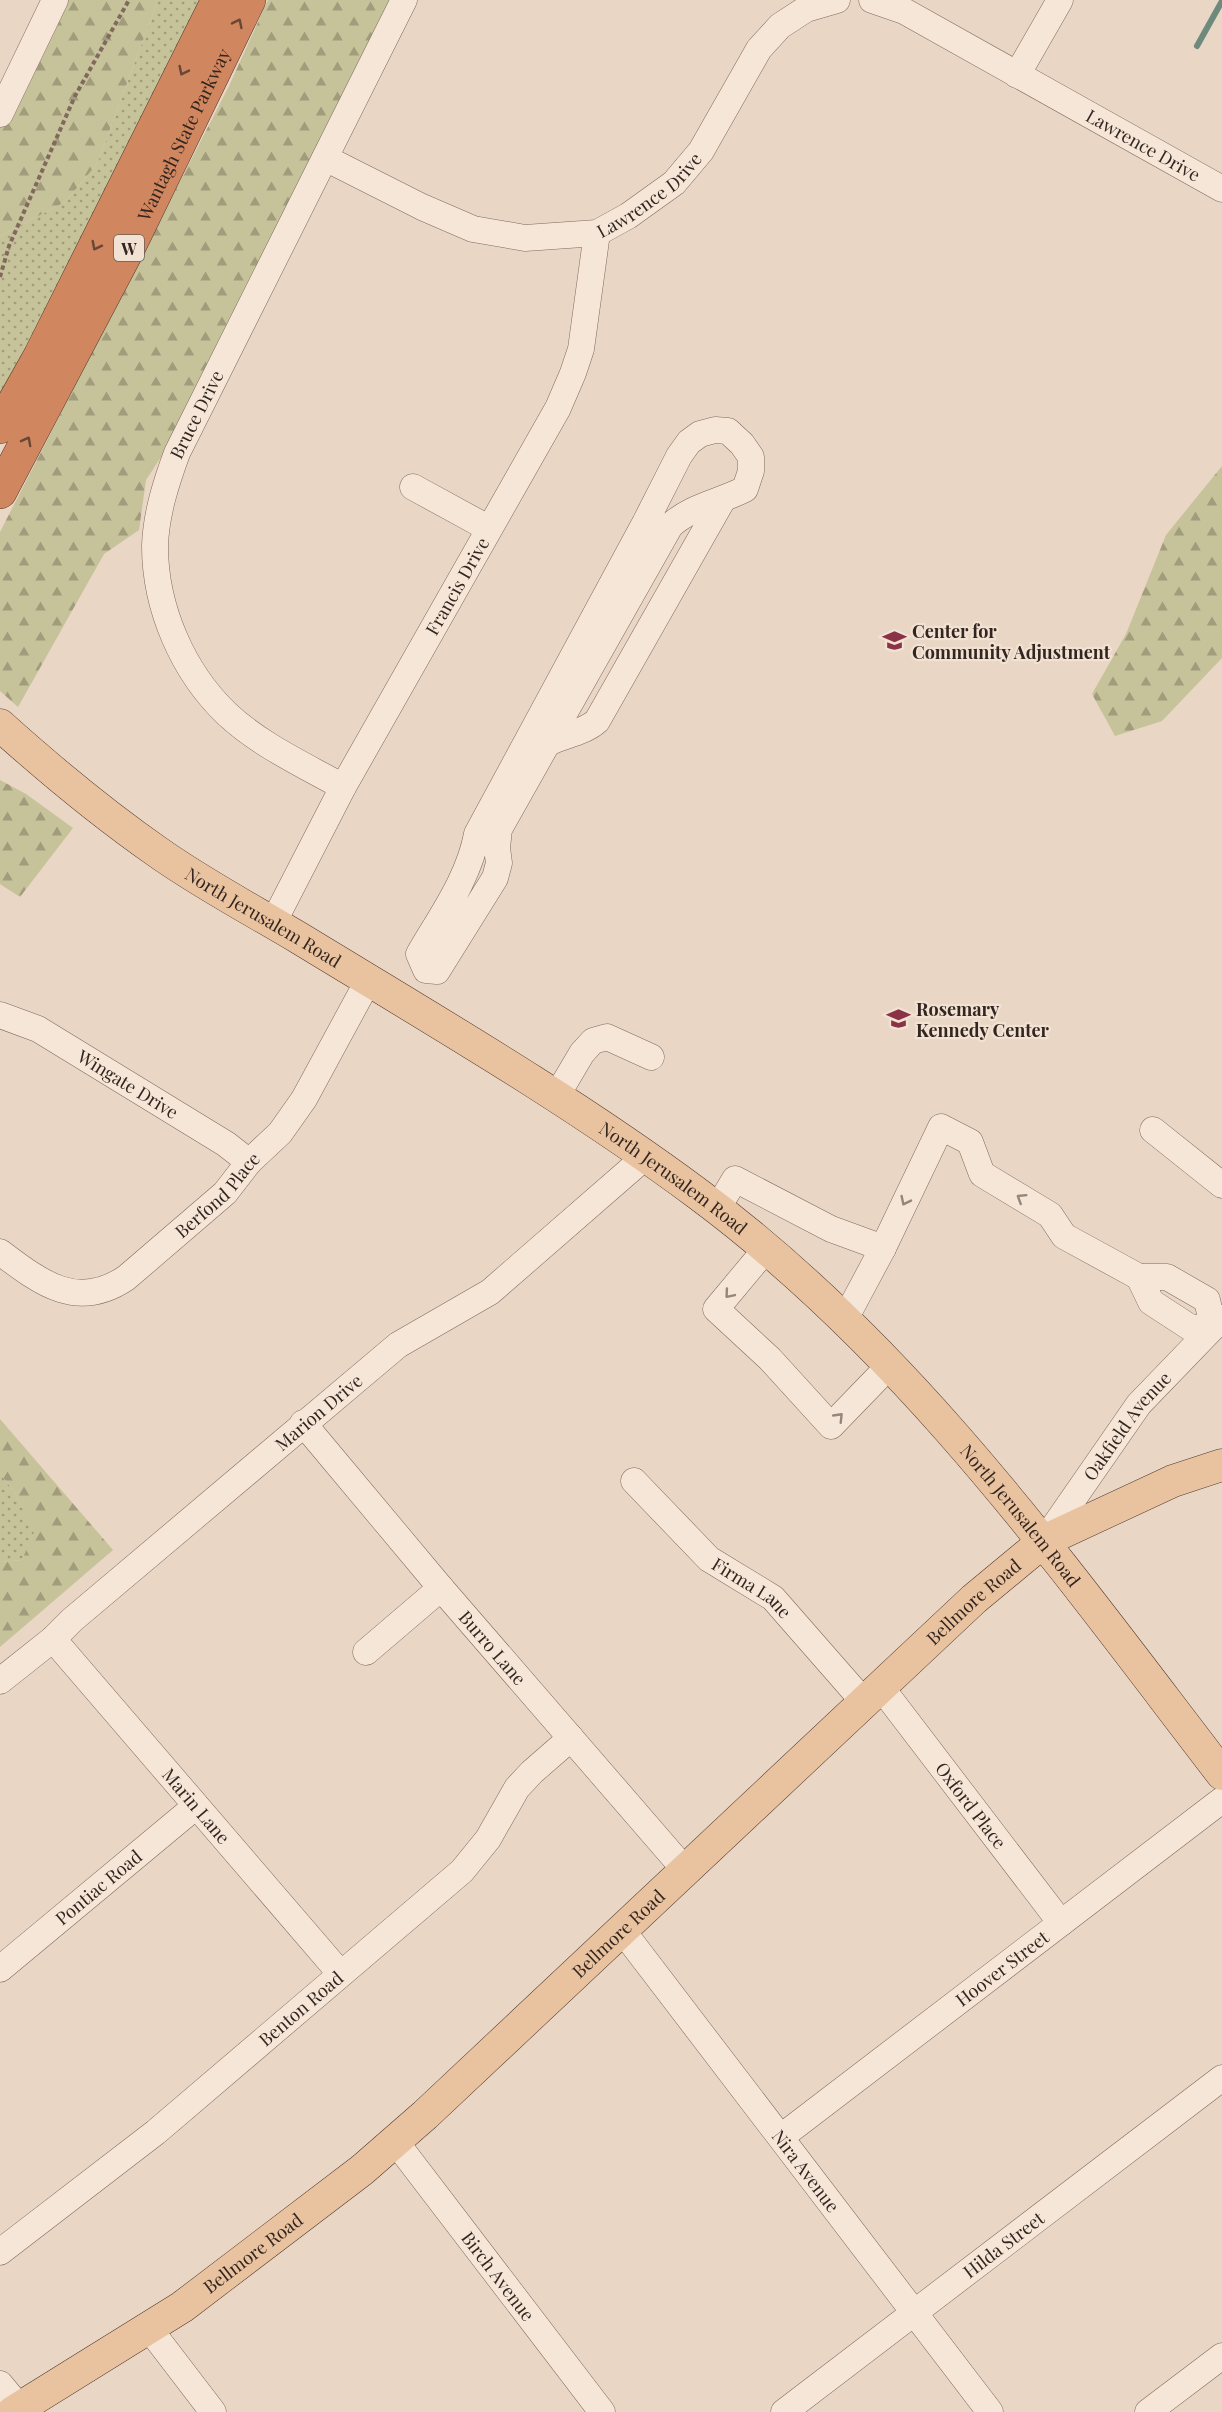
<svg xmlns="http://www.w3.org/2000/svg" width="1222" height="2412" font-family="'Playfair Display',serif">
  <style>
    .green { fill: url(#green-dots) }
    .forest { fill: url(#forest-firs) }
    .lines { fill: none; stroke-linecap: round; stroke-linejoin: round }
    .stream { stroke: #6e8a7d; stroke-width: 6 }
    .minor-casing { stroke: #82695d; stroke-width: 27 }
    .major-casing { stroke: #503930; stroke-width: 33 }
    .highway-casing { stroke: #503930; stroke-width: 34 }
    .path { stroke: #82695d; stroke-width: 4; stroke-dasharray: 4.5 3; stroke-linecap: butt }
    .minor { stroke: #f5e6d7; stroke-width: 26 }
    .major { stroke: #e9c3a0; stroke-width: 32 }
    .highway { stroke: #d0865e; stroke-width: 33 }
    .oneway { stroke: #6a4735 }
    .oneway2 { stroke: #94867b }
    .labels { text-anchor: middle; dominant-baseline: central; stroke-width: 4.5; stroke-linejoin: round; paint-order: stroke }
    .shield { fill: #f1e2d3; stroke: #6c5e55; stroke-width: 1.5 }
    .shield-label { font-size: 16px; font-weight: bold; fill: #33251f }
    .street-label { font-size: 18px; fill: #33251f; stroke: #f1e2d3 }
    .poi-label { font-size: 18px; font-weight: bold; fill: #33251f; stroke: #f1e2d3; text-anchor: start }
  </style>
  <defs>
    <pattern id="green-dots" width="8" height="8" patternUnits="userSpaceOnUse" patternTransform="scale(1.5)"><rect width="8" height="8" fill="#c6c299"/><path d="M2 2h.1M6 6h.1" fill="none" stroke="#a19d7c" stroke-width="1.8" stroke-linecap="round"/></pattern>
    <pattern id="forest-firs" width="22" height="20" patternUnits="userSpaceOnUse" patternTransform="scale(1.5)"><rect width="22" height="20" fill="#c6c299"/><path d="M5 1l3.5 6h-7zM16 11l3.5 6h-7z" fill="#a19d7c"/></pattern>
  </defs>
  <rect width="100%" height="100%" fill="#e9d6c4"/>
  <g class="green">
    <polygon points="158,0 203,0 0,405 0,236 65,202 97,164"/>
    <polygon points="0,1473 15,1493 35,1532 22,1560 0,1562"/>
  </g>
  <g class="forest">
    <polygon points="63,0 158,0 97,164 65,202 0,236 0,122"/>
    <polygon points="268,0 394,0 194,407 146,480 139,530 104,554 18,707 0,691 0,532 229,86"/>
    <polygon points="1222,466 1222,658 1162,721 1115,736 1092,694 1126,634 1166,535"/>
    <polygon points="0,780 26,794 73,828 20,897 0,884"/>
    <polygon points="0,1419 113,1550 0,1647 0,1562 22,1560 34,1532 15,1493 0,1473"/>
  </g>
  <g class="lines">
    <polyline class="stream" points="1197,46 1222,1"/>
    <defs>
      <g id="minor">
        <path id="s1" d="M872,0l32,11 318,178"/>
        <polyline points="1017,75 1060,0"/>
        <polyline points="0,114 55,0"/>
        <path id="s2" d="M325,158l97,49 51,22 52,9 72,-5 31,-17 46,-33 27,-32 58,-102 21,-23 26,-17 31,-9"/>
        <path d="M715,430l13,1 14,13 9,13v14l-6,18c-25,13 -54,17 -75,37l-171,303 -2,19 2,15 -4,15 -58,93 -11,-1 -7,-16c22,-38 50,-76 58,-120l168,-311 34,-67 10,-14 11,-8z"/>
        <polyline points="413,487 488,528"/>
        <path d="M550,742c15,-7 35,-10 47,-21l126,-222"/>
        <path id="s3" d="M343,787c-39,-22 -83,-42 -116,-73 -44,-42 -72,-106 -72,-168 1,-32 11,-63 22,-93l227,-453"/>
        <path id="s4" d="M273,923l70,-136 215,-379 15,-35 8,-24 16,-116"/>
        <path id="s5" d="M0,1015l38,14 188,115 23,18"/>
        <polyline points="556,1097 582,1053 593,1041 607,1037 651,1057"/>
        <polyline points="1153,1130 1222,1185"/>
        <polyline points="717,1209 735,1179 831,1229 883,1248"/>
        <polyline points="766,1249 716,1309 770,1359 831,1426 891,1364"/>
        <path id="s6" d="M0,1252c41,31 77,59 126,26l99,-85 24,-31 31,-29 24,-34 64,-118"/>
        <polygon points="1139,1277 1167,1277 1207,1300 1213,1327 1191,1328 1151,1302"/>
        <polyline points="845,1319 883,1248 941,1127 970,1142 982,1174 1050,1215 1064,1236 1139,1277"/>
        <path id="s7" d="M303,1423l138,165 244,282"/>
        <path id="s8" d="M634,1481l75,78 64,39 91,104"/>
        <path id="s9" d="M1044,1541l95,-137 83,-86"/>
        <path id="s10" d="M53,1639l287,334"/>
        <polyline points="366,1652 441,1588"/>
        <path id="s11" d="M0,1681l53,-42 19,-19 326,-275 92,-53 155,-135"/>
        <path id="s12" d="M880,1686l181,237"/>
        <path id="s13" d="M622,1930l368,482"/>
        <path id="s14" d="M0,1969l196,-163"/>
        <path id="s15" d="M781,2137l441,-337"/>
        <path id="s16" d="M395,2141l207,271"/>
        <path id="s17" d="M0,2252l156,-120 306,-261 26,-32 29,-51 15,-16 39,-34"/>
        <polyline points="148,2327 213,2412"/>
        <polyline points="0,2384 20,2408"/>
        <path id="s18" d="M784,2412l438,-334"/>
        <polyline points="1148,2412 1222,2356"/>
      </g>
      <g id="major">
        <path id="s19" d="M0,725c50,45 103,89 159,128 44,31 93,57 140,85 133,81 274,163 399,256 213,158 364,372 524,580"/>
        <path id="s20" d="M13,2412l169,-105 180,-137 63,-55 549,-516 70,-58 129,-60 49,-16"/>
      </g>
      <g id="highway">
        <polyline points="0,427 40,356 218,0"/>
        <path id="s21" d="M0,492l128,-243 121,-249"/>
      </g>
    </defs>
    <use href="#minor" class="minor-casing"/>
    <use href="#major" class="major-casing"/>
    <use href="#highway" class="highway-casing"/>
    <polyline class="path" points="0,277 9,246 75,96 129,0"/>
    <use href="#minor" class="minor"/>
    <use href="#major" class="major"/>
    <use href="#highway" class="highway"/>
  </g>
  <defs><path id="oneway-chevron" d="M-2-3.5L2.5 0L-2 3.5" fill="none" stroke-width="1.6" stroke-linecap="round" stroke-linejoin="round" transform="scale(1.5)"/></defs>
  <g class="oneway">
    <use href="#oneway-chevron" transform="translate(238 23) rotate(-64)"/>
    <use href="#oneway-chevron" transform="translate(183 71) rotate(116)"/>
    <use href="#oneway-chevron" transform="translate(96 246) rotate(117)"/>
    <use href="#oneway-chevron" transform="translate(27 441) rotate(-62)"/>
  </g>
  <g class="oneway2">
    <use href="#oneway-chevron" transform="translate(1021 1198) rotate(-148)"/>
    <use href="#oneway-chevron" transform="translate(905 1201) rotate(116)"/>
    <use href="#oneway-chevron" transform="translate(729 1294) rotate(130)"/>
    <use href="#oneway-chevron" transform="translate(839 1417) rotate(-46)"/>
  </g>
  <defs>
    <symbol id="school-bare" viewBox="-9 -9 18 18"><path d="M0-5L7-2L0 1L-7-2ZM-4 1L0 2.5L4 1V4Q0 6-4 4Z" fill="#8a3346" stroke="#f1e2d3" stroke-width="2.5" paint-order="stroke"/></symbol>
  </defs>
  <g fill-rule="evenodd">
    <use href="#school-bare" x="878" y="624" width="33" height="33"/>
    <use href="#school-bare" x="882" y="1002" width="33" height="33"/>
  </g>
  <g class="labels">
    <rect class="shield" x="114" y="235" width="30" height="26" rx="4.5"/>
    <g class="shield-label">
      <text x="129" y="248">W</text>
    </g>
    <g class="street-label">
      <text stroke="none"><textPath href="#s21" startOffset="402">Wantagh State Parkway</textPath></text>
      <text stroke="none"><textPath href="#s1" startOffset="308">Lawrence Drive</textPath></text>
      <text stroke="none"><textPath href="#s2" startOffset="354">Lawrence Drive</textPath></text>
      <text stroke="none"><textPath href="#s3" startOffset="464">Bruce Drive</textPath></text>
      <text stroke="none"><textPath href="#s4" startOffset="384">Francis Drive</textPath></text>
      <text stroke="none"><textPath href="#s19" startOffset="327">North Jerusalem Road</textPath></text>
      <text stroke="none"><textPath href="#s5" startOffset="146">Wingate Drive</textPath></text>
      <text stroke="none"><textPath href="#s19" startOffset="813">North Jerusalem Road</textPath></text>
      <text stroke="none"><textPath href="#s6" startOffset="264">Berfond Place</textPath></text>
      <text stroke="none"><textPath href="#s11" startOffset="417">Marion Drive</textPath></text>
      <text stroke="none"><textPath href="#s9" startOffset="142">Oakfield Avenue</textPath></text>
      <text stroke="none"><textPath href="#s19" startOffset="1299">North Jerusalem Road</textPath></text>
      <text stroke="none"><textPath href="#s8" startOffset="160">Firma Lane</textPath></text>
      <text stroke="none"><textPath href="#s20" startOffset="1260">Bellmore Road</textPath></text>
      <text stroke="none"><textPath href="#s7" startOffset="294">Burro Lane</textPath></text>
      <text stroke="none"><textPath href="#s10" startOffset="220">Marin Lane</textPath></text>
      <text stroke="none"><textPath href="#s12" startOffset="150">Oxford Place</textPath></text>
      <text stroke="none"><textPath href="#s14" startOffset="128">Pontiac Road</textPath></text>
      <text stroke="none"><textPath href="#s20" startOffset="774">Bellmore Road</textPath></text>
      <text stroke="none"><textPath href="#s15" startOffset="278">Hoover Street</textPath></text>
      <text stroke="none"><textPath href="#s17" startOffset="387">Benton Road</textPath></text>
      <text stroke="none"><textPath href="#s13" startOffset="303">Nira Avenue</textPath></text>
      <text stroke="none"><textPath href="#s18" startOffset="276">Hilda Street</textPath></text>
      <text stroke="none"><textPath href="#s20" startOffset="288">Bellmore Road</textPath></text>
      <text stroke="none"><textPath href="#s16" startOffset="170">Birch Avenue</textPath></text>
    </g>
    <g class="poi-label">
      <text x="912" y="631">Center for<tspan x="912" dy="21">Community Adjustment</tspan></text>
      <text x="916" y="1009">Rosemary<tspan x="916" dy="21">Kennedy Center</tspan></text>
    </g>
  </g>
</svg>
